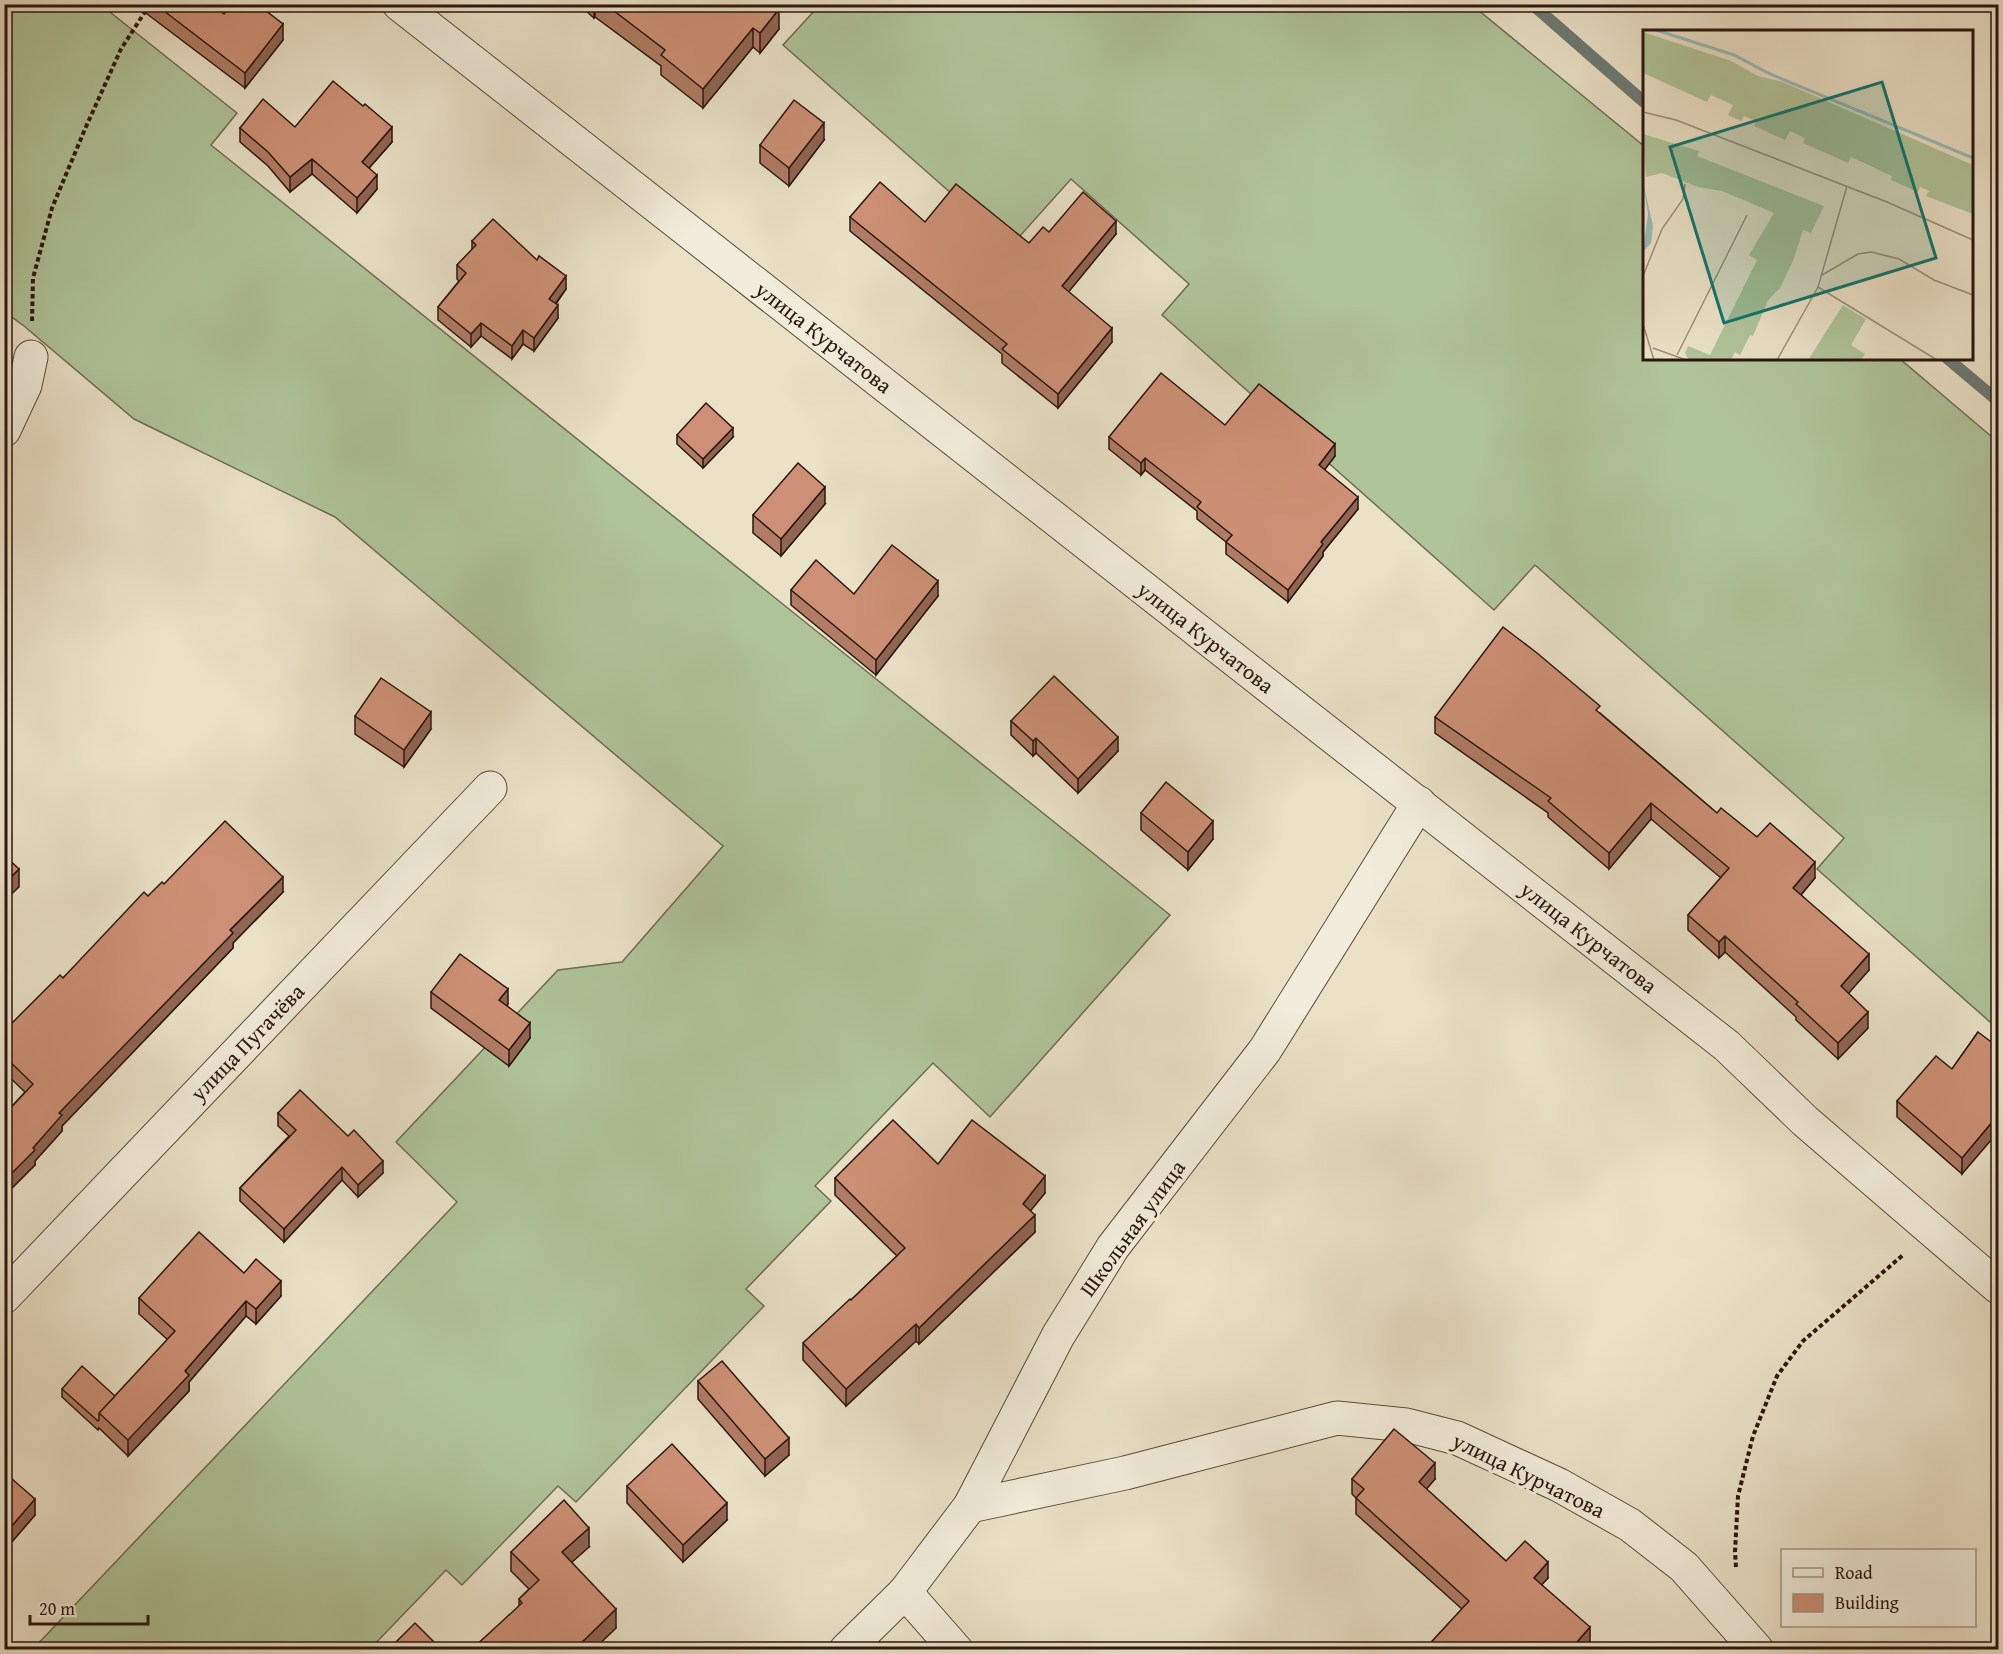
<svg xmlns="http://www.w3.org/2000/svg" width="2003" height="1654" font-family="'Gentium Book Plus',serif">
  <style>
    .garden { fill: #b0c49a; stroke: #6e6d54; stroke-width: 1.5 }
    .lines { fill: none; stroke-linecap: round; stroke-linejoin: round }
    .stream { stroke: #6d7a76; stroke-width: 12 }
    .minor-casing { stroke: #5b493c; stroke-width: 35 }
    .path { stroke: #2b160e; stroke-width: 4; stroke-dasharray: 4.5 3; stroke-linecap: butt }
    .minor { stroke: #f1ecdb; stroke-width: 33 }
    .wall { fill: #b07c65; stroke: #2b160e; stroke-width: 1.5 }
    .shaded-wall { fill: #906553; stroke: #2b160e; stroke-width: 1.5 }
    .building { fill: #cd9076; stroke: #2b160e; stroke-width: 1.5 }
    .labels { text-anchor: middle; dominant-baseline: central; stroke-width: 6; stroke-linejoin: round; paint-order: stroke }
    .street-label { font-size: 22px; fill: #2b160e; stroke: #f1ecdb }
    .inset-river { fill: none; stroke: #99bcbc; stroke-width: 3 }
    .inset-road { fill: none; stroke: #9e907d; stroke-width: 1.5 }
    .view { fill: #0f766e; fill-opacity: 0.15; stroke: #0f766e; stroke-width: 3 }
    .inset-edge { fill: none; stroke: #2b160e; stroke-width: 3 }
  </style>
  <rect width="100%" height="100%" fill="#eae1c7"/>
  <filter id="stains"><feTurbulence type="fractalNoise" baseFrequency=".00333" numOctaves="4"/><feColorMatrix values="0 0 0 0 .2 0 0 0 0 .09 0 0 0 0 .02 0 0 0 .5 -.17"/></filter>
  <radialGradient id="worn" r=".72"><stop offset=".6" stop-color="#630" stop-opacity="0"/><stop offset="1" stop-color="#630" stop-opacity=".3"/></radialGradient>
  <g class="garden">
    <polygon points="5,5 101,5 237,113 211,145 1170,915 990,1117 933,1063 815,1186 831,1201 746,1289 764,1306 576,1502 558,1486 462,1585 446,1570 370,1649 33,1649 457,1202 396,1142 558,970 622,962 723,846 335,517 134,419 24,326 5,312"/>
    <polygon points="809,5 1472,5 1644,146 1644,358 1900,359 1998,442 1998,1029 1817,869 1844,838 1535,565 1494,610 1162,315 1189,284 1071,179 1011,246 783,45 815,10"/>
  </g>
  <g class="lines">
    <g class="stream">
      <polyline points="1532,4 1644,102"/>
      <polyline points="1947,358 1998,401"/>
    </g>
    <defs>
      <g id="minor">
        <polyline points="399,4 1727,1046 1805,1121 1998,1287"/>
        <polyline points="4,430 25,385 31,357"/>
        <polyline points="4,1297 490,788"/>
        <polyline points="970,1506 1125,1473 1337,1418 1406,1425 1457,1438 1559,1485 1630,1525 1684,1567 1757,1650"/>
        <polyline points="905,1592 956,1650"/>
        <polyline points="846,1650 905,1592 970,1506 1058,1336 1113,1247 1265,1050 1419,803"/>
      </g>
    </defs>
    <use href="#minor" class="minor-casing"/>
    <g class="path">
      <polyline points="32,321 33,278 52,208 85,129 121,49 150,4"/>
      <polyline points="1736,1567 1735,1552 1738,1496 1753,1436 1777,1376 1803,1341 1903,1255"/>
    </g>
    <use href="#minor" class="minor"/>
  </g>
  <g class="wall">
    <polygon points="134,4 211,4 224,14 283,40 245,88"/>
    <polygon points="578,4 773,4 779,29 760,53 753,47 703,108 661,75 661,66 595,17 594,18"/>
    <polygon points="295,127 392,142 369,168 377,189 357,213 312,174 290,192 268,166 240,142 240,128"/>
    <polygon points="824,140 789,186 760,163 760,145"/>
    <polygon points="850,217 925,222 1029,243 1049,232 1116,234 1068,292 1112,342 1058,408 1002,363 1002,354 850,231"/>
    <polygon points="472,241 566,289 556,304 558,318 534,351 523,344 512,359 481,336 471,347 438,320 438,307 459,281 457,279 457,265 472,250"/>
    <polygon points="1225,425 1335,456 1324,470 1358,509 1323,552 1323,556 1288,602 1226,554 1226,542 1197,519 1197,511 1145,470 1141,475 1109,449 1109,437"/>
    <polygon points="677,435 733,437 703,468 677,444"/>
    <polygon points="825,504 781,556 753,533 753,515"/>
    <polygon points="791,590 854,594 938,596 876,675 791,605"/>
    <polygon points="1600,713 1717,813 1757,837 1815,878 1801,895 1869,970 1848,993 1868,1028 1838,1059 1796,1020 1796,1017 1725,952 1719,958 1688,930 1688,915 1721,878 1651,819 1609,869 1548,817 1548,813 1435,733 1435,717"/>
    <polygon points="355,716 431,729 404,767 355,734"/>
    <polygon points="1011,721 1118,751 1078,793 1036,753 1033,756 1011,735"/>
    <polygon points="1141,813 1213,839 1188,870 1141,830"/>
    <polygon points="164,884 283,892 233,943 233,948 62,1126 62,1131 35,1161 35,1165 4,1196 4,1115 25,1092 4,1072 4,1031 63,978 148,896"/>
    <polygon points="431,992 508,1004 507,1006 530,1038 509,1066 431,1008"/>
    <polygon points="1978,1032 1962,1174 1897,1117 1897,1101 1952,1069"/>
    <polygon points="278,1113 383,1173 358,1197 342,1180 284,1242 240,1201 240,1188 289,1136 278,1126"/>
    <polygon points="938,1164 1045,1193 1030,1211 1035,1232 919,1344 916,1341 846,1406 803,1360 803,1343 851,1300 897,1256 835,1195 835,1178"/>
    <polygon points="244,1273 281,1296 256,1324 246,1316 189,1382 189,1391 128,1456 99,1428 98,1430 62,1397 62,1389 115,1396 168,1340 139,1314 139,1298"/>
    <polygon points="698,1381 789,1455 765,1476 698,1399"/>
    <polygon points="4,1472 35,1515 10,1544 6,1541 4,1542"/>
    <polygon points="1352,1479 1435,1479 1426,1489 1506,1561 1548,1578 1541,1585 1590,1642 1584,1650 1424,1650 1462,1609 1356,1514 1356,1498 1352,1494"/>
    <polygon points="627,1486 727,1520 683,1562 627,1503"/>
    <polygon points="589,1547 571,1562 616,1628 593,1650 471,1650 519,1607 519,1599 529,1589 511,1571 511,1552"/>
  </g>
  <g class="shaded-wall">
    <polygon points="594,4 595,4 595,17 594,18"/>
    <polygon points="779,9 779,29 760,53 760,33"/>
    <polygon points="283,24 283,40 245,88 245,73"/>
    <polygon points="753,28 753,47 703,108 703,89"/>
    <polygon points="824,123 824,140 789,186 789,168"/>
    <polygon points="392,127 392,142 362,176 362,162"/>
    <polygon points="312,159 312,174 290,192 290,177"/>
    <polygon points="377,175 377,189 357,213 357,198"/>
    <polygon points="1116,221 1116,234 1062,300 1062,286"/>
    <polygon points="566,276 566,289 549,312 549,299"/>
    <polygon points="558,305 558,318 534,351 534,338"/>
    <polygon points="481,323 481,336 471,347 471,334"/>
    <polygon points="1112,328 1112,342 1058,408 1058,394"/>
    <polygon points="523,330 523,344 512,359 512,346"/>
    <polygon points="733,428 733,437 703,468 703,459"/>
    <polygon points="1335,444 1335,456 1319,477 1319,465"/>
    <polygon points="1145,458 1145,470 1141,475 1141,463"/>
    <polygon points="825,487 825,504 781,556 781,539"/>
    <polygon points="1358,497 1358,509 1323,552 1323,556 1288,602 1288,590 1321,542"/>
    <polygon points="938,581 938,596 876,675 876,660"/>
    <polygon points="431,712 431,729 404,767 404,750"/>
    <polygon points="6,718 6,732 4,734 4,720"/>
    <polygon points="1118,737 1118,751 1078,793 1078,779"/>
    <polygon points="1036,738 1036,753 1033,756 1033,741"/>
    <polygon points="1651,803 1651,819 1609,869 1609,853"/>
    <polygon points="1213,821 1213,839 1188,870 1188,852"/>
    <polygon points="1815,862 1815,878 1793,904 1793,888"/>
    <polygon points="19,869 19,887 4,901 4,884"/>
    <polygon points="283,877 283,892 233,943 233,948 62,1126 62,1131 35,1161 35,1165 4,1196 4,1181 33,1148 59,1113 230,930"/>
    <polygon points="1725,936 1725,952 1719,958 1719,942"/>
    <polygon points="1869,954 1869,970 1841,1002 1841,986"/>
    <polygon points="508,989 508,1004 499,1016 499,1000"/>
    <polygon points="1868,1012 1868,1028 1838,1059 1838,1043"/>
    <polygon points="530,1023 530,1038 509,1066 509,1050"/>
    <polygon points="1998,1115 1998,1132 1962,1174 1962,1158"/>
    <polygon points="383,1161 383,1173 358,1197 358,1185"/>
    <polygon points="342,1167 342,1180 284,1242 284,1229"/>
    <polygon points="1045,1176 1045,1193 1023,1220 1023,1204"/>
    <polygon points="1035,1215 1035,1232 919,1344 919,1328"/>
    <polygon points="281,1281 281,1296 256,1324 256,1309"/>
    <polygon points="246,1301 246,1316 189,1382 189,1391 128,1456 128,1440 185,1371"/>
    <polygon points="916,1324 916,1341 846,1406 846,1389"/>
    <polygon points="789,1438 789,1455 765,1476 765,1459"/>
    <polygon points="1435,1463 1435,1479 1419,1498 1419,1482"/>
    <polygon points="35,1499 35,1515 10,1544 10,1528"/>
    <polygon points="727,1503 727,1520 683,1562 683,1545"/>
    <polygon points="6,1525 6,1541 4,1542 4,1526"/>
    <polygon points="589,1528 589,1547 562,1571 562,1552"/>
    <polygon points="1548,1562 1548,1578 1534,1593 1534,1578"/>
    <polygon points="616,1609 616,1628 593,1650 574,1650"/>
    <polygon points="1590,1627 1590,1642 1584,1650 1570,1650"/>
  </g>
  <g class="building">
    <polygon points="155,4 211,4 224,14 232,4 257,4 283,24 245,73"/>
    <polygon points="605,4 773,4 779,9 760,33 753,28 703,89 661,55 665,50"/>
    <polygon points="333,81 363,106 365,104 392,127 362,162 377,175 357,198 312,159 290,177 268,152 240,128 263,99 295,127"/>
    <polygon points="794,100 824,123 789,168 760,145"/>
    <polygon points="880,182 925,222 956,184 1029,243 1043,227 1049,232 1083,192 1116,221 1062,286 1112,328 1058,394 1002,349 1007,344 850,217"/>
    <polygon points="493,219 537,260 539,256 566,276 549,299 558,305 534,338 523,330 512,346 481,323 471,334 438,307 466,273 457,265 476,245 472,241"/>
    <polygon points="1161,373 1225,425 1259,384 1335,444 1319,465 1358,497 1321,542 1323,544 1288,590 1226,542 1232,535 1197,507 1201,502 1145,458 1141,463 1109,437"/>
    <polygon points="706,403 733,428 703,459 677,435"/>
    <polygon points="798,463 825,487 781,539 753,515"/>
    <polygon points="892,545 938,581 876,660 791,590 816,560 854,594"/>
    <polygon points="1503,627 1537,653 1600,706 1596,710 1717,813 1721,808 1757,837 1770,823 1815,862 1793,888 1869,954 1841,986 1868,1012 1838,1043 1796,1004 1798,1002 1725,936 1719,942 1688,915 1729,868 1651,803 1609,853 1548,801 1551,798 1435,717"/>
    <polygon points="1054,676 1118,737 1078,779 1036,738 1033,741 1011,721"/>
    <polygon points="381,678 431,712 404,750 355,716"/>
    <polygon points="1166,782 1213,821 1188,852 1141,813"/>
    <polygon points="225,821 283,877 230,930 233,933 59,1113 62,1115 33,1148 35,1150 4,1181 4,1115 33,1084 4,1056 4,1031 60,975 63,978 144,892 148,896 162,882 164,884"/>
    <polygon points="4,855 19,869 4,884"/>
    <polygon points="460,954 508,989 499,1000 530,1023 509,1050 431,992"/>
    <polygon points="1978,1032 1998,1047 1998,1115 1962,1158 1897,1101 1936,1056 1952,1069"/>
    <polygon points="300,1090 348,1136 354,1130 383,1161 358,1185 342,1167 284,1229 240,1188 296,1130 278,1113"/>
    <polygon points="893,1120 938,1164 972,1120 1045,1176 1023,1204 1035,1215 919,1328 916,1324 846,1389 803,1343 850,1299 851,1300 905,1248 835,1178"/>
    <polygon points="199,1232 244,1273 256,1259 281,1281 256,1309 246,1301 185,1371 189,1375 128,1440 99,1413 175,1331 139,1298"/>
    <polygon points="722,1361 789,1438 765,1459 698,1381"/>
    <polygon points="82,1366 115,1396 99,1413 99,1420 98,1421 62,1389"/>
    <polygon points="1394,1429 1435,1463 1419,1482 1506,1561 1525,1541 1548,1562 1534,1578 1590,1627 1570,1650 1424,1650 1469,1601 1356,1498 1364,1489 1352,1479"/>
    <polygon points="672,1444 727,1503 683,1545 627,1486"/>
    <polygon points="4,1472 35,1499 10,1528 6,1525 4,1526"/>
    <polygon points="564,1500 589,1528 562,1552 616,1609 574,1650 471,1650 522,1603 519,1599 539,1580 511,1552"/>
    <polygon points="415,1623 442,1650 392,1650 393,1649 391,1647"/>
  </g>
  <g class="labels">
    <g class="street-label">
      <text transform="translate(824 337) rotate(38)">улица Курчатова</text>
      <text transform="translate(1206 637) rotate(38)">улица Курчатова</text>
      <text transform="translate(1589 937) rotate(38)">улица Курчатова</text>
      <text transform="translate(247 1042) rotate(-46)">улица Пугачёва</text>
      <text transform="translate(1132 1228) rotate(-54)">Школьная улица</text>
      <text transform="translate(1529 1475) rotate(26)">улица Курчатова</text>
    </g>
  </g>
  <g transform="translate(1643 30)">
    <rect width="330" height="330" fill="#eae1c7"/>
    <path d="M0,2l88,29 27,15 25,6 190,83v49l-47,-18 3,-5 -9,-4 -2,5 -27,-12 1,-4 -41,-19 -3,6 -45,-20 2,-5 -15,-7 -5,9 -31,-14 2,-5 -12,-5 -3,5 -13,-6 5,-10 -22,-10 -4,7 -64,-29zM0,104l56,17 -2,5 127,50 -13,27 -8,-3 -10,31 -13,27 -12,12 -15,36 -3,-1 -10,20 -5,-3 -4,8h-42l-4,-7 3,-7 22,9 47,-95 -8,-5 25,-42 -52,-22 -24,-4 -36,-14 -16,4zM200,275l23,14 -15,26 14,9 -4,6h-53z" fill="#b0c49a"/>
    <path d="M0,152l10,44 -2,17 -8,9 5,-38z" fill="#99bcbc"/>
    <path class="inset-river" d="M13,0l78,25 36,19 203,84"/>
    <path class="inset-road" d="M0,82l33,8 211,82 86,38M179,245l36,-21 13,-2 28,7 35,21 39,15M0,246l19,-47 21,-30 2,-15M175,257l119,73M0,294l11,36M10,318l33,12M34,325l70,-140M134,330l41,-73 29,-101"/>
    <path class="view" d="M239,52l54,176 -212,65 -54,-176z"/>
    <rect width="330" height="330" class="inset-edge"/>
  </g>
  <rect width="2003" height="1654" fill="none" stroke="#eae1c7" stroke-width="24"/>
  <rect x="6" y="6" width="1991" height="1642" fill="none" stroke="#2b160e" stroke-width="3"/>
  <rect x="12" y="12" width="1979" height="1630" fill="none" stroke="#2b160e" stroke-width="1.5"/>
  <rect x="1781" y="1549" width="195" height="78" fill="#f1ecdb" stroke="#a29689" stroke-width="1.5"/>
  <rect x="1793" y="1568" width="30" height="9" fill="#f1ecdb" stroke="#a29689" stroke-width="1.5"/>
  <text x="1835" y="1579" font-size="18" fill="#2b160e">Road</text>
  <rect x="1793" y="1594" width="30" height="18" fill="#cd9076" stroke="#a29689" stroke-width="1.5"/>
  <text x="1835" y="1609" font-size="18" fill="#2b160e">Building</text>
  <path d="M30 1615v9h118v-9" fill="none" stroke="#2b160e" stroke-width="3"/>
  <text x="39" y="1615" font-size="18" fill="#2b160e" stroke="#f1ecdb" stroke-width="4.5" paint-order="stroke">20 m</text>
  <rect width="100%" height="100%" filter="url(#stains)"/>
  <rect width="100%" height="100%" fill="url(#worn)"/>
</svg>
